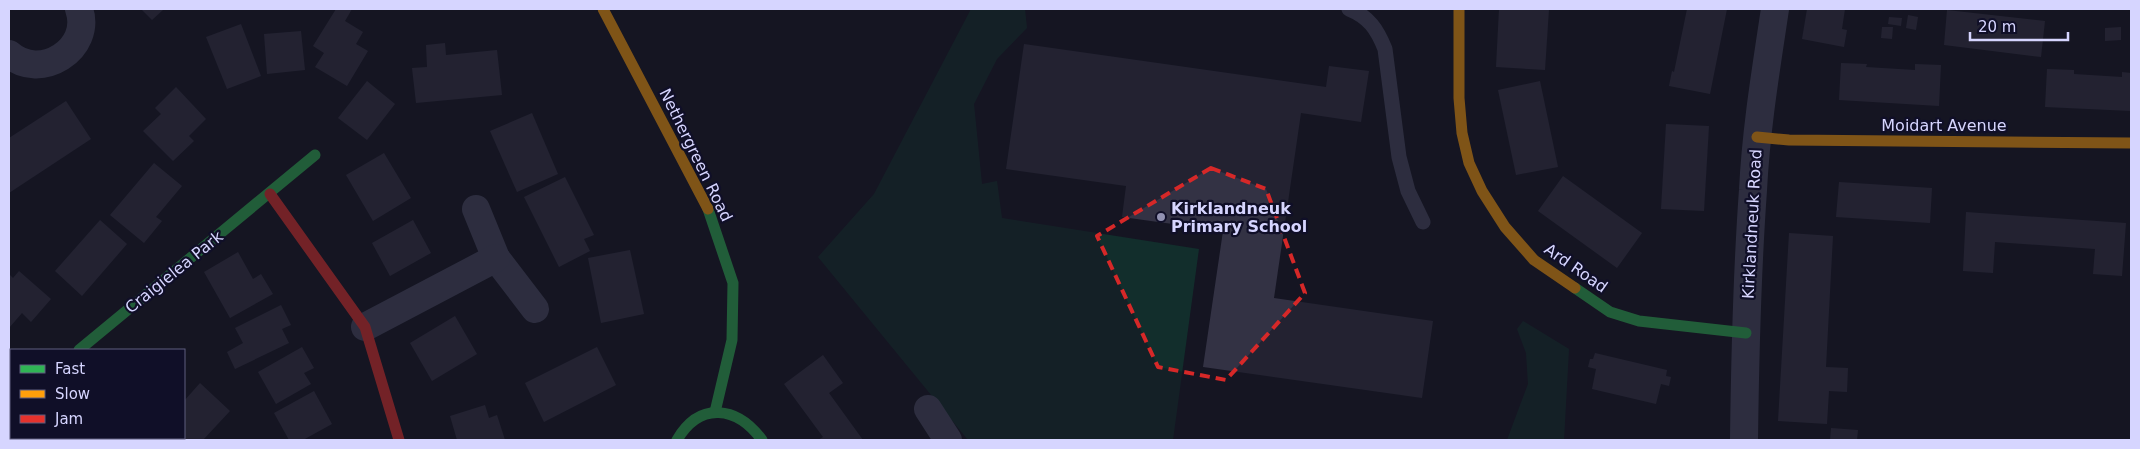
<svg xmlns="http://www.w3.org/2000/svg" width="2140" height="449" font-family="'DejaVu Sans',sans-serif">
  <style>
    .green { fill: #122e2c }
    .building { fill: #333244 }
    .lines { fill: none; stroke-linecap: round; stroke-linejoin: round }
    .lane { stroke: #494b63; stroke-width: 15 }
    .street { stroke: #494b63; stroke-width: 28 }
    .fast { stroke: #30b455; stroke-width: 11 }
    .slow { stroke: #ff9f0a; stroke-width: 11 }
    .jam { stroke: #e5322d; stroke-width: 11 }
    .marked { fill: none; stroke: #d62828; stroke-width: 4; stroke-dasharray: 10 6; stroke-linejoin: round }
    .poi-dot { fill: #9292b2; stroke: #100f28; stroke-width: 2 }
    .labels { text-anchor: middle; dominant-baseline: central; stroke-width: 4.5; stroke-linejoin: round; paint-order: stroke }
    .street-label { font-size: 16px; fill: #d6d5ff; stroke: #100f28 }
    .poi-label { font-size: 16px; font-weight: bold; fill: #d6d5ff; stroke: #100f28; text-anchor: start }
  </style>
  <rect width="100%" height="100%" fill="#151522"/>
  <g class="green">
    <polygon points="971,9 1025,9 1027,28 997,59 974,104 982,184 997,181 1002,218 1199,249 1173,440 968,440 818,257 874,194"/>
    <polygon points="1523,321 1569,349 1564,440 1507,440 1528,384 1526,353 1517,329"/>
  </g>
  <g class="building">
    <polygon points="141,9 164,9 152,20"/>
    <polygon points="336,9 352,9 345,21 363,32 356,44 368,51 347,86 315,67 324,53 313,46"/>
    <polygon points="1499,9 1549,9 1545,70 1496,67"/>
    <polygon points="1687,9 1727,9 1710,94 1669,86 1672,71 1674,72"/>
    <polygon points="1807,9 1845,9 1842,29 1847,30 1844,47 1802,39"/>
    <polygon points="1947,10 2045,21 2041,57 1944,45"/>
    <polygon points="1908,15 1918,17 1916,30 1906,28"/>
    <polygon points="1889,17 1902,18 1901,26 1888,24"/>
    <polygon points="241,24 261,76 227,89 206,37"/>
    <polygon points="1882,27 1893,27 1892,39 1881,38"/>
    <polygon points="2121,27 2121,40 2105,41 2105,28"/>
    <polygon points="301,31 305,70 267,74 264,34"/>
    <polygon points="445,43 446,55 497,50 502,95 416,103 412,68 427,67 426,45"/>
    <polygon points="1024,44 1326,87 1329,66 1369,71 1361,122 1301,113 1274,298 1433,321 1422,398 1203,367 1223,231 1122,217 1126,186 1006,169"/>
    <polygon points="1841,63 1867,64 1866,67 1915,70 1915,64 1941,65 1939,106 1839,100"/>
    <polygon points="2047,69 2074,70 2074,74 2122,77 2122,72 2131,73 2131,111 2045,107"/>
    <polygon points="367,81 395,104 367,140 338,118"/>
    <polygon points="1540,81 1558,167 1516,175 1498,90"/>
    <polygon points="176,87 206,119 189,136 194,141 173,161 143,131 161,114 155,108"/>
    <polygon points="66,101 91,139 9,193 9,138"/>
    <polygon points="532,113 558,174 517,192 490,131"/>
    <polygon points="1666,124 1709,126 1704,211 1661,209"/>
    <polygon points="384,153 411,198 373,221 346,175"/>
    <polygon points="154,163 182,186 156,217 162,221 144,243 110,215"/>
    <polygon points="1563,176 1642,233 1617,268 1538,211"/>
    <polygon points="565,177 594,235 584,239 590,251 559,267 524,197"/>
    <polygon points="1839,182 1932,188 1930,223 1836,217"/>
    <polygon points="1966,212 2126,223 2122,276 2093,274 2095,249 1995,242 1993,273 1963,271"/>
    <polygon points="100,220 127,244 82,296 55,271"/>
    <polygon points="413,220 431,253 390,276 372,243"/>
    <polygon points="1789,233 1833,236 1826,367 1848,368 1847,392 1829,391 1827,424 1778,421"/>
    <polygon points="630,250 644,314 601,323 588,258"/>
    <polygon points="238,252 253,279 261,274 273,294 230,318 204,272"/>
    <polygon points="19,271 51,299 31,322 22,313 9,328 9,274 13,278"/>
    <polygon points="281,305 291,325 282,329 289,343 235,369 227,352 243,343 235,328"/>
    <polygon points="455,316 477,354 432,381 410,343"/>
    <polygon points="302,347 314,368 304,373 311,384 276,404 258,372"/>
    <polygon points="597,347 616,385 544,422 525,383"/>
    <polygon points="1595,353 1667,370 1666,376 1671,377 1669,386 1661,384 1656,404 1592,389 1596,369 1588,367 1590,359 1593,359"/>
    <polygon points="823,355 843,383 829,393 863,440 818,440 823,437 784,384"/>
    <polygon points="200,383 230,411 203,440 102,440 104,438 127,438 129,439 130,438 184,438 184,401"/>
    <polygon points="314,391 332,424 303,440 289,440 274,413"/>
    <polygon points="485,405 489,418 497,415 505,440 457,440 450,416"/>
    <polygon points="1831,428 1858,430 1857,440 1830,440"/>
  </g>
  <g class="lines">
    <path class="lane" d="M1349,9c20,8 28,20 36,40l14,108 9,34 15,31"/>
    <g class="street">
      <path d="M9,54c31,28 84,-5 70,-45"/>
      <polyline points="476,209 496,258 535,309"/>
      <polyline points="365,327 496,258"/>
      <polyline points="928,409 948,440"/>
      <path d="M1744,440c1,-83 3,-167 9,-250 3,-61 13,-121 22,-181"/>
    </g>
    <g class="fast">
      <polyline points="708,209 733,283 732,340 715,412"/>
      <polyline points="1575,288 1610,312 1639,321 1746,333"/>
      <polyline points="79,350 315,155"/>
      <path d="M677,440c23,-39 60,-34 85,0"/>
    </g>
    <g class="slow">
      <polyline points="603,9 708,209"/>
      <polyline points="1459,9 1459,98 1462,133 1469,163 1482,191 1505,227 1534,260 1575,288"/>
      <polyline points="1757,137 1789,140 2131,143"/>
    </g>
    <polyline class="jam" points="270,194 365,327 399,440"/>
  </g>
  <path d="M0 0H2140V449H0ZM1211,168l55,21 39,104 -79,87 -68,-13 -61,-131z" fill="#151522" fill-opacity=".55" fill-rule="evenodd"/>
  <path class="marked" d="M1211,168l55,21 39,104 -79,87 -68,-13 -61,-131z"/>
  <circle class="poi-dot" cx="1161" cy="217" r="5"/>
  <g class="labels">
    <g class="street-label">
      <text x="1944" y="125">Moidart Avenue</text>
      <text transform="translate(696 155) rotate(64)">Nethergreen Road</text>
      <text transform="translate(1752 224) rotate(-87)">Kirklandneuk Road</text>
      <text transform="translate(1576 268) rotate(35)">Ard Road</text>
      <text transform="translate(174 272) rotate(-39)">Craigielea Park</text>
    </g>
    <g class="poi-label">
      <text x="1171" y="208">Kirklandneuk<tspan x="1171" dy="18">Primary School</tspan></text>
    </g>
  </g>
  <rect width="2140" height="449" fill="none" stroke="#d6d5ff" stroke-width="20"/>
  <rect x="10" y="349" width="175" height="90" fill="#100f28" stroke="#5f5e7e"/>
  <rect x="20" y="365" width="25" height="8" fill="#30b455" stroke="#5f5e7e"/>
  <text x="55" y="374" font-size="15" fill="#d6d5ff">Fast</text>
  <rect x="20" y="390" width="25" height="8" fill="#ff9f0a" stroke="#5f5e7e"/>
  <text x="55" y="399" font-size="15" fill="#d6d5ff">Slow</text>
  <rect x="20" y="415" width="25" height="8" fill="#e5322d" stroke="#5f5e7e"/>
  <text x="55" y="424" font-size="15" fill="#d6d5ff">Jam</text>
  <path d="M1970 32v8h98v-8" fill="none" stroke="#d6d5ff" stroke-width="2.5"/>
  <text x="1978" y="32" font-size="15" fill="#d6d5ff" stroke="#100f28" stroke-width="4" paint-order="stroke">20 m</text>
</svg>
